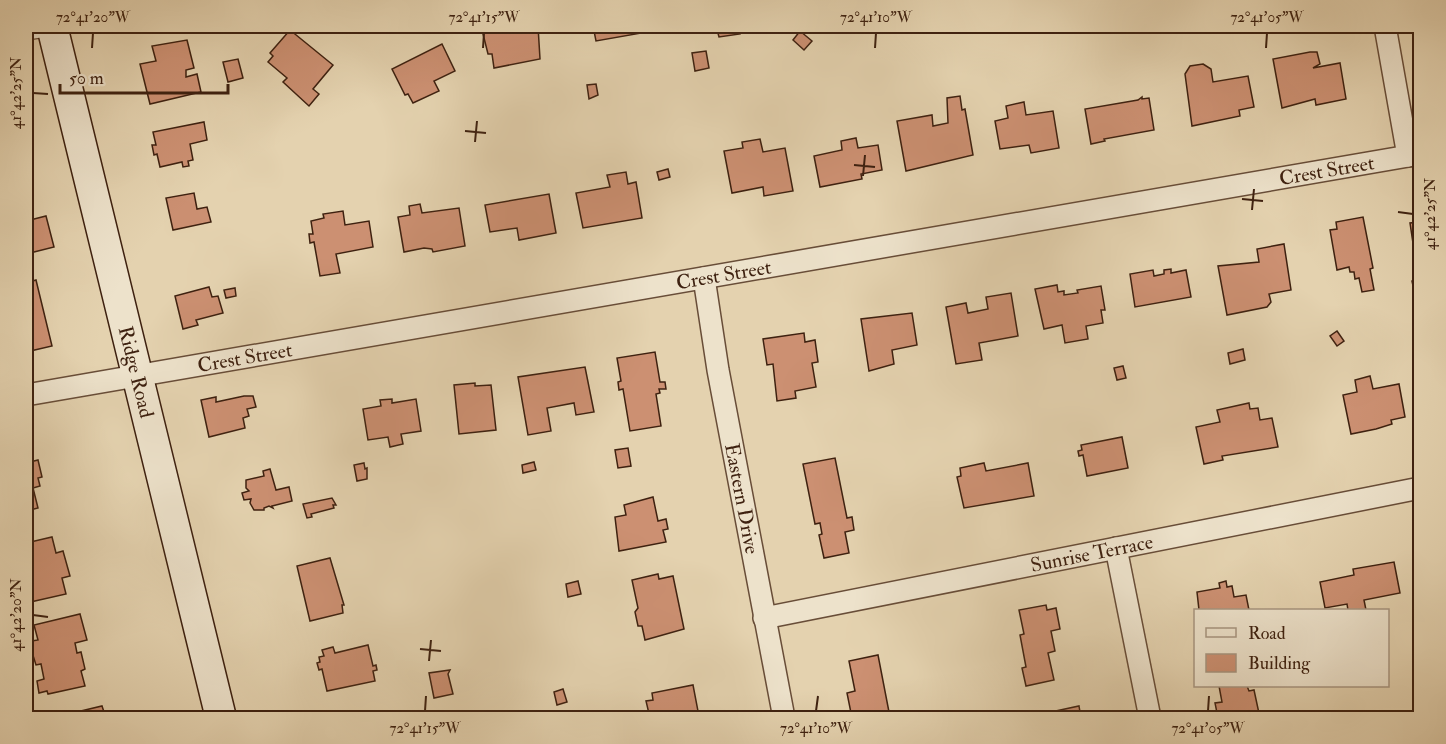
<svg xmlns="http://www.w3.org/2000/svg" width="1446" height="744" font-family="'IM FELL Double Pica',serif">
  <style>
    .building { fill: #cc9072; stroke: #3e2110; stroke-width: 1.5 }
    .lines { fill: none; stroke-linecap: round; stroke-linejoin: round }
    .street-casing { stroke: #684d38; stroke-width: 24 }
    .secondary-casing { stroke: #3e2110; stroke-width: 33 }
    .street { stroke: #ede2cb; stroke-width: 21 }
    .secondary { stroke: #ede2cb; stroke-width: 30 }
    .ticks { fill: none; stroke: #3e2110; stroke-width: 2 }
    .labels { text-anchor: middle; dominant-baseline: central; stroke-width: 5; stroke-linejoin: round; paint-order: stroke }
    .street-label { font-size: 20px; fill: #3e2110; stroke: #ede2cb }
    .neatline { fill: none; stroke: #3e2110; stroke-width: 2 }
    .ticks-label { font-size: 15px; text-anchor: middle; fill: #3e2110 }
  </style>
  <rect width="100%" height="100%" fill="#e4d2af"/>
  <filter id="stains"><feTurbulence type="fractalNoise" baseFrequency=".00333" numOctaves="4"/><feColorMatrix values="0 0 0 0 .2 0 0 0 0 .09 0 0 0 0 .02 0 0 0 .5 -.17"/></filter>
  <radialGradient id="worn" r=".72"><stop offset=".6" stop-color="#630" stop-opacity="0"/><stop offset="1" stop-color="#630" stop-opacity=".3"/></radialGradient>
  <g class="building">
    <polygon points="481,26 538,26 540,59 494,68 492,54 488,54"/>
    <polygon points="593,26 652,26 653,31 596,41"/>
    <polygon points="716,26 738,26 740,34 719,37"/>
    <polygon points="290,30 333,65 313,89 319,94 309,106 283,82 287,78 268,62 273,56 270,53"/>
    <polygon points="800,31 812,41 804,50 793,40"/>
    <polygon points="187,40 194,68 186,70 186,77 197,74 201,92 150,104 140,64 156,61 152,46"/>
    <polygon points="442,44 455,71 434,81 439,91 413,103 408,94 405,95 392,69"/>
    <polygon points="706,51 709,68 695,71 692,53"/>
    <polygon points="1310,52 1317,52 1320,64 1313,68 1340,63 1346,99 1316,105 1315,99 1282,108 1273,59"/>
    <polygon points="238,59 243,78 228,82 223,62"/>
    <polygon points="1203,64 1211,69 1213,82 1248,76 1254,107 1239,110 1240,116 1192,126 1185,74 1190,66"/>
    <polygon points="596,84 598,95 589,99 587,85"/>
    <polygon points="960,96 962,110 965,109 973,155 906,171 897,121 932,115 933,126 948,123 947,98"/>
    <polygon points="1142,97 1142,99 1149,98 1154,130 1104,139 1105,141 1091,144 1085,109 1138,100"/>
    <polygon points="1024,102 1026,115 1053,111 1059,148 1031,153 1029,145 1000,149 995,121 1008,118 1006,106"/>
    <polygon points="204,122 207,140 190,144 193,160 188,161 189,166 183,167 182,162 160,167 157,154 154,155 152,145 156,145 153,132"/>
    <polygon points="856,138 858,148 878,145 882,170 861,174 862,179 820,187 814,156 842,150 841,141"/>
    <polygon points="760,139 763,152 785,148 793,191 764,196 763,187 732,193 724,151 743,148 742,142"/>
    <polygon points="668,169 670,177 659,180 657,172"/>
    <polygon points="626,172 628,184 636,182 642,218 583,228 576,193 610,187 607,175"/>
    <polygon points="194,193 197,209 207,207 211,222 173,230 166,198"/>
    <polygon points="549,194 556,233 519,240 517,228 490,232 485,205"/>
    <polygon points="420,204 422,213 459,208 465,246 433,252 432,249 424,248 404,252 398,217 410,215 409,206"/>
    <polygon points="343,211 345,225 369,221 373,247 336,254 340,273 320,276 314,242 310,243 309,234 313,234 311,221 324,218 323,214"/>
    <polygon points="46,216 54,247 26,254 26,221"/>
    <polygon points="1363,217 1373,268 1370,269 1374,290 1362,292 1359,278 1355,279 1354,272 1350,272 1349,267 1337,270 1330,230 1337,229 1336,222"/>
    <polygon points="1420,222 1420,249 1414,250 1410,223"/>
    <polygon points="1284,244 1291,290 1269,294 1271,302 1267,307 1227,315 1218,266 1259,262 1257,249"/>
    <polygon points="1171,269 1171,273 1186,270 1191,297 1135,307 1130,274 1153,270 1154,276 1164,274 1164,270"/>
    <polygon points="1420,279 1420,294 1415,295 1412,281"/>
    <polygon points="36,280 52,346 26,352 26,283"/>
    <polygon points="1057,285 1058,292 1064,291 1064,295 1078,293 1077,290 1101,286 1105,310 1101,310 1103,323 1086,326 1088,339 1065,343 1062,325 1044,329 1035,289"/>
    <polygon points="209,287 212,297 218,296 223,313 196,320 198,325 183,329 175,296"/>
    <polygon points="235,288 236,296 226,298 224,290"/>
    <polygon points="1011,293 1018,336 979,343 982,360 956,364 946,307 966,303 968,313 988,309 986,297"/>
    <polygon points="912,313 917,345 892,350 894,364 869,371 861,319"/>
    <polygon points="1337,331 1344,341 1337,346 1330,336"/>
    <polygon points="804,333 805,342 815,340 818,362 812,363 816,387 795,391 796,398 777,401 773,364 767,365 763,339"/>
    <polygon points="1243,349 1245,360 1230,364 1228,353"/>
    <polygon points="655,352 660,382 665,382 666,389 659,389 660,393 656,394 661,426 630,431 623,389 619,390 618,382 621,381 617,358"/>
    <polygon points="1123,366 1126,378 1117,380 1114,368"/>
    <polygon points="585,367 594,412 576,415 574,403 547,408 551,431 528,435 518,377"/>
    <polygon points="1370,376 1373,389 1399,384 1405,417 1391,420 1392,424 1376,429 1351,434 1343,395 1357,392 1355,380"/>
    <polygon points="475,383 475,386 491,385 496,430 459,434 454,385"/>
    <polygon points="244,396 253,396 256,407 247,409 249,416 243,418 245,428 209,437 201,400 216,397 216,402"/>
    <polygon points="392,399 392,403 416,399 421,431 401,434 403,444 390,447 388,437 368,440 363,409 381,406 380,400"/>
    <polygon points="1249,403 1250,409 1258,408 1260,420 1272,418 1278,447 1222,456 1223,460 1204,464 1196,427 1220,422 1217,410"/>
    <polygon points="1122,437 1128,468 1087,476 1083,455 1079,456 1078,451 1082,450 1081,445"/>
    <polygon points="628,448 631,466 618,468 615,450"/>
    <polygon points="835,458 847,518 852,517 854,530 845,532 849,553 824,558 819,535 822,534 820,523 815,524 803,464"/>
    <polygon points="38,460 42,477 38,478 40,486 33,488 38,508 26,511 26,463"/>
    <polygon points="534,462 536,470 523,473 522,465"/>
    <polygon points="364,463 365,469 367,468 367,479 357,481 354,465"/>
    <polygon points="984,463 986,471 1028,463 1034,496 964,508 957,477 961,476 960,468"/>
    <polygon points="270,469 276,490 289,487 292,501 272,506 273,508 269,506 264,508 264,510 254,510 250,503 251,499 244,500 242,493 249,491 246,488 246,480 264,476 263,471"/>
    <polygon points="653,497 658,521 666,519 668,529 663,530 666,542 619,551 615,517 626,515 624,505"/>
    <polygon points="332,498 336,505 333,505 334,508 311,514 312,517 307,518 303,504"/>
    <polygon points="52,537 56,553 63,551 70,576 62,578 66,594 26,603 26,585 28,584 26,543"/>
    <polygon points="330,558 344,605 342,605 343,613 310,621 297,566"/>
    <polygon points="1394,562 1400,593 1364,600 1366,610 1348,610 1347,604 1325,608 1320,582 1354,575 1353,569"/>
    <polygon points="658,574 659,579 673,576 684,629 645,640 642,626 638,626 635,612 638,608 632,580"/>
    <polygon points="578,581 581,594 568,597 566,584"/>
    <polygon points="1226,581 1227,587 1232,586 1234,597 1246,595 1249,610 1199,610 1197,592 1220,588 1219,583"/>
    <polygon points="1046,605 1047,610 1056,608 1060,629 1051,631 1055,651 1048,653 1054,680 1026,686 1022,668 1026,667 1020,635 1024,634 1019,610"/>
    <polygon points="80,614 87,640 75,643 77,653 81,652 85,669 81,671 85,686 48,694 47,691 39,693 37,681 44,679 41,664 36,665 32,652 26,653 26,642 38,640 34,625"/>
    <polygon points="368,645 373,666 376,665 377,670 373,671 375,681 327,691 322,669 319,670 317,663 320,662 319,657 324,656 322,650 333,647 335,653"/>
    <polygon points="878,655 889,712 852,718 847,693 855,691 849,661"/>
    <polygon points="450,670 448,674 453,694 434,698 429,673"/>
    <polygon points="693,685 698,711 691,712 692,718 650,718 646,701 653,700 652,693"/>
    <polygon points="1219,686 1247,686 1249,691 1254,690 1260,718 1218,718 1215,703 1222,702"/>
    <polygon points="563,689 567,702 557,705 554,692"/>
    <polygon points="102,706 106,718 69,718 68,714"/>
    <polygon points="1079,706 1081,718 1047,718 1046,713"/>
  </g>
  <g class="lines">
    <defs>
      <g id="street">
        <polyline points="1385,26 1408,156"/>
        <polyline points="26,29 46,26"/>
        <path id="s1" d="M704,278l14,92 66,348"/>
        <path id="s2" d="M26,395l1394,-241"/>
        <polyline points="1116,548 1150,718"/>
        <path id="s3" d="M764,618l656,-130"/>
      </g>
      <g id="secondary">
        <path id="s4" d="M52,26l169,692"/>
      </g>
    </defs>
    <use href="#street" class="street-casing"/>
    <use href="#secondary" class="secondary-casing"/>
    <use href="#street" class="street"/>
    <use href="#secondary" class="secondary"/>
  </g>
  <path class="ticks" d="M92,48l1,-15M483,48l1,-15M875,48l1,-15M1266,48l1,-15M33,93l15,1M465,131l21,2M475,142l2,-21M854,165l21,2M863,176l2,-21M1242,199l21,2M1252,210l2,-21M1398,212l15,2M33,615l15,2M420,649l21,2M429,661l2,-21M425,711l1,-15M816,711l2,-15M1208,711l1,-15"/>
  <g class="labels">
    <g class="street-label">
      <text stroke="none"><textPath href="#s2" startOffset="1320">Crest Street</textPath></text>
      <text stroke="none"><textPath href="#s2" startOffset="708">Crest Street</textPath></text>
      <text stroke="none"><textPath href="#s2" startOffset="222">Crest Street</textPath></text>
      <text stroke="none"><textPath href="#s4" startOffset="356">Ridge Road</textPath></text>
      <text stroke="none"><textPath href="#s1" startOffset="224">Eastern Drive</textPath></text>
      <text stroke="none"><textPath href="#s3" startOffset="334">Sunrise Terrace</textPath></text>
    </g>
  </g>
  <rect width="1446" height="744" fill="none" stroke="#e4d2af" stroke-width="66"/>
  <rect x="1194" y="609" width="195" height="78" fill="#ede2cb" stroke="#a79580" stroke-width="1.5"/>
  <rect x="1206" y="628" width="30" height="9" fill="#ede2cb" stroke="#a79580" stroke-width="1.5"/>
  <text x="1248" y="639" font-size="18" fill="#3e2110">Road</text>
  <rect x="1206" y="654" width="30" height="18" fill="#cc9072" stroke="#a79580" stroke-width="1.5"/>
  <text x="1248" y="669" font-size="18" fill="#3e2110">Building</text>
  <path d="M60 84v9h168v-9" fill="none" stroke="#3e2110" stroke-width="3"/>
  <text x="69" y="84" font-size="18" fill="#3e2110" stroke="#ede2cb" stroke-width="4.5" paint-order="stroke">50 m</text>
  <rect x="33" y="33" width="1380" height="678" class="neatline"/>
  <g class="ticks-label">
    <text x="93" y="22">72°41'20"W</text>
    <text x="484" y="22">72°41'15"W</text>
    <text x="876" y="22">72°41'10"W</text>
    <text x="1267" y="22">72°41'05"W</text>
    <text transform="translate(16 93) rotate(-90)" y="5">41°42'25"N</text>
    <text transform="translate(1430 214) rotate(-90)" y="5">41°42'25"N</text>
    <text transform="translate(16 615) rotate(-90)" y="5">41°42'20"N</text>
    <text x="425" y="733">72°41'15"W</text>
    <text x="816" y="733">72°41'10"W</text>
    <text x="1208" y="733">72°41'05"W</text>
  </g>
  <rect width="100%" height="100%" filter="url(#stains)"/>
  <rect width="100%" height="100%" fill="url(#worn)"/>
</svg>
